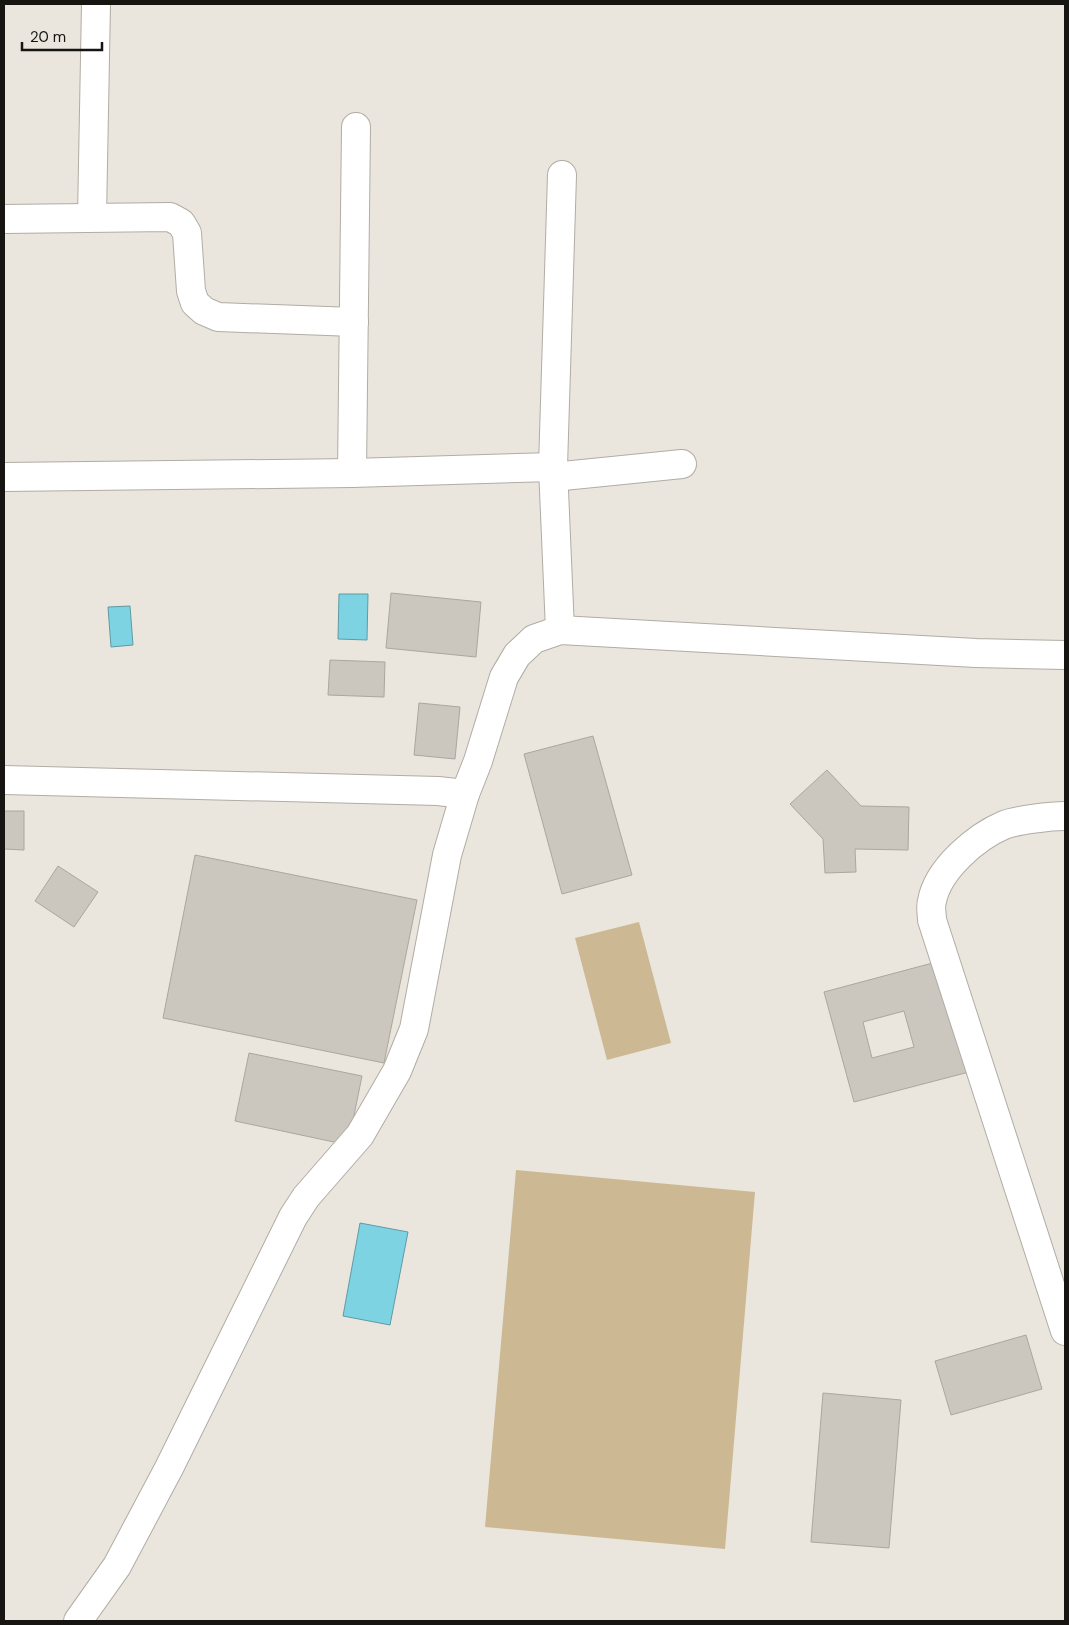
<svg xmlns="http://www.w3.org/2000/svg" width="1069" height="1625" font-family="'DM Sans',sans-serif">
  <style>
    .green { fill: #ccb994 }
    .water { fill: #7ed3e3; stroke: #5f9aa4 }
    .building { fill: #cbc6be; stroke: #aba69e; fill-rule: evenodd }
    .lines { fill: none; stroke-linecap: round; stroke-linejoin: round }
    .minor-casing { stroke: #b1aca4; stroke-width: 30 }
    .minor { stroke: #fff; stroke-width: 28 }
  </style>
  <rect width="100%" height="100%" fill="#eae6dd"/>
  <g class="green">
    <polygon points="639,922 671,1043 607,1060 575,938"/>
    <polygon points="516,1170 755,1192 725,1549 485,1527"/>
  </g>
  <g class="water">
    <polygon points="339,594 368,594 367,640 338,639"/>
    <polygon points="130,606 133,645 111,647 108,607"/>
    <polygon points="360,1223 408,1232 390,1325 343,1316"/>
  </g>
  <g class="building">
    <polygon points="391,593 481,602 476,657 386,648"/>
    <polygon points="330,660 385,662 384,697 328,695"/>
    <polygon points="419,703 460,707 455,759 414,755"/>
    <polygon points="593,736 632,875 562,894 524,754"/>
    <polygon points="827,770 861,806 909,807 908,850 855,849 856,872 825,873 823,839 790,804"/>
    <polygon points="4,811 24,811 24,850 4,849"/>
    <polygon points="195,855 417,900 384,1063 163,1018"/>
    <polygon points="58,866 98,892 74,927 35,901"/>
    <path d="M940,961l29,111 -115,30 -30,-110zM904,1011l10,36 -42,11 -9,-36z"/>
    <polygon points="249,1053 362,1076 348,1145 235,1121"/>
    <polygon points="1026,1335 1042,1389 951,1415 935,1361"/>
    <polygon points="823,1393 901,1400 889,1548 811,1542"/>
  </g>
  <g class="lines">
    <defs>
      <g id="minor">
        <polyline points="92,217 96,4"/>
        <polyline points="4,219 170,217 181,223 187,233 191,291 195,303 204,311 218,317 354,322"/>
        <polyline points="352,473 356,127"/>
        <polyline points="4,477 352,473 553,467"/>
        <polyline points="553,477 682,464"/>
        <polyline points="560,630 553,467 562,175"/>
        <polyline points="4,780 438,791 465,794"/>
        <path d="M1065,816c-14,0 -48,4 -61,9 -28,12 -66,44 -72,76 -2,6 0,13 0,19l133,411"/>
        <polyline points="78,1621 117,1566 169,1468 293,1217 306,1197 360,1135 397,1071 414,1029 447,855 465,794 478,761 504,677 517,655 534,639 560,630 976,653 1065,655"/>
      </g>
    </defs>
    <use href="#minor" class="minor-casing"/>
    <use href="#minor" class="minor"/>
  </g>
  <rect width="1069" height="1625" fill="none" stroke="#161512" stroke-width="10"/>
  <path d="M22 42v8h80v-8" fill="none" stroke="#161512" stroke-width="2.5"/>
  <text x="30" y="42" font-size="15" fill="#161512" stroke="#eae6dd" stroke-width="4" paint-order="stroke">20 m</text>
</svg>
